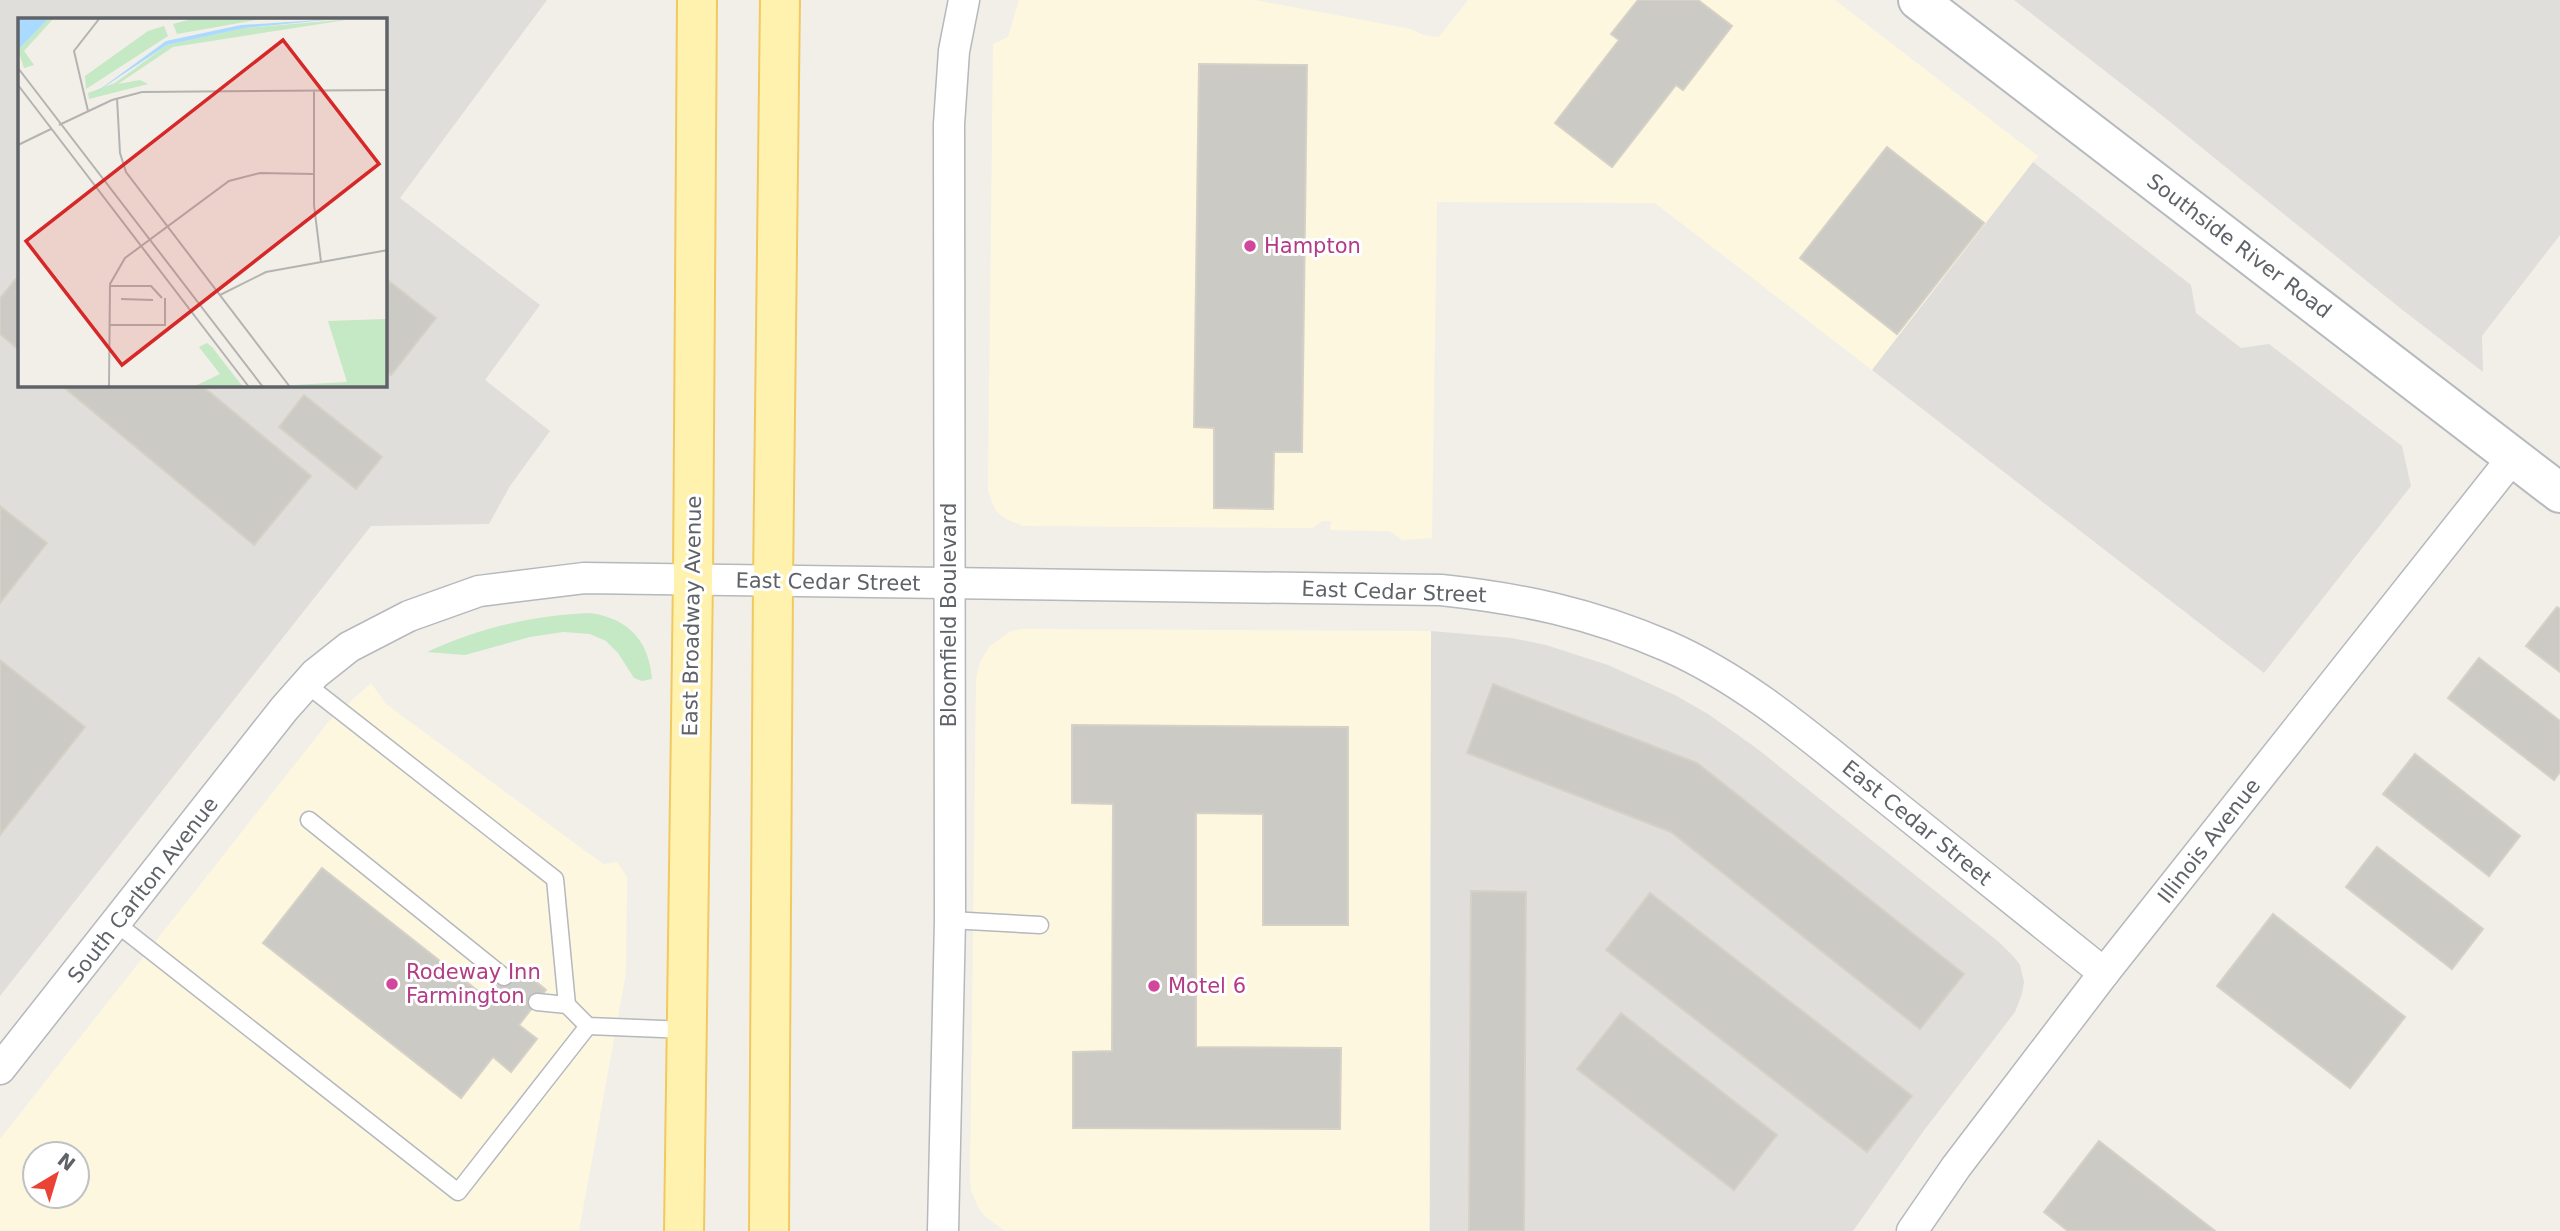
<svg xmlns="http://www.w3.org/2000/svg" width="2560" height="1231" font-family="'DejaVu Sans',sans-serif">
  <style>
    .commercial { fill: #fef7e0; fill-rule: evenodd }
    .industrial { fill: #e0deda; fill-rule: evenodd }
    .green { fill: #c5e8c5 }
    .building { fill: #cccac5; stroke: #d6d1c6; stroke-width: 2 }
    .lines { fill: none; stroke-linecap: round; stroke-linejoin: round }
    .service-casing { stroke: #b5b8bc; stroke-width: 19 }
    .minor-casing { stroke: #b5b8bc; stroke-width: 33 }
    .secondary-casing { stroke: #b6babf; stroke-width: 42 }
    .primary-casing { stroke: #f2c960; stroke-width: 42 }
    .service { stroke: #fff; stroke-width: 16 }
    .minor { stroke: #fff; stroke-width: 30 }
    .secondary { stroke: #fff; stroke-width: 38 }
    .primary { stroke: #fff2af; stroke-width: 38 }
    .hotel-dot { fill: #d1479c; stroke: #fff; stroke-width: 2.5 }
    .labels { text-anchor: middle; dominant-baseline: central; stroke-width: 6; stroke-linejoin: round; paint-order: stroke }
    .hotel-label { font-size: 21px; fill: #b23c85; stroke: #fff; text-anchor: start }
    .street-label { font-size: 21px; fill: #5f6368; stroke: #fff }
    .inset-road { fill: none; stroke: #b3b3b1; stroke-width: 2 }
    .view { fill: #d62828; fill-opacity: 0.15; stroke: #d62828; stroke-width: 3.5 }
    .inset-edge { fill: none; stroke: #5f6368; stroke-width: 3.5 }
  </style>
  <rect width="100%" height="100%" fill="#f1efe8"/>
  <g class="commercial">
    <polygon points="1019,0 1255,0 1411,29 1423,35 1439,37 1468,0 1835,0 2038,156 1872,370 1655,203 1437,202 1432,538 1402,540 1390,531 1330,530 1331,521 1322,521 1313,528 1023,526 1008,520 998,513 992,503 988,489 993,44 1008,37"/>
    <polygon points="1023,629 1431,631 1429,1231 1005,1231 986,1217 979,1209 971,1190 970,1177 976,680 980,662 990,646 1011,631"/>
    <path d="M371,683l15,21 217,160 14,-2 10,15 -1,96 -47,258h-579v-92l329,-418zM35,1154h42v42h-42z"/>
  </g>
  <g class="industrial">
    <path d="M0,0h547l-147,198 140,107 -55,75 65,51 -40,55 -21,38 -118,2 -371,470zM19,19h366v366h-366z"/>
    <polygon points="2014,0 2560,0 2560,235 2482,336 2483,372 2400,308 2159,113"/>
    <polygon points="2033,162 2191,285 2196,313 2241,348 2269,344 2402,446 2411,486 2264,673 1872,370"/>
    <polygon points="1431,631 1512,638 1546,645 1608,665 1675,695 1708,714 1755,747 1999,942 2014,957 2020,965 2024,982 2022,994 2015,1012 1925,1129 1853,1231 1430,1231"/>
  </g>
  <path class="green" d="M591,613c37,6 58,27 61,66l-10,2 -8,-3 -16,-25 -12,-12 -16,-7 -27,-2 -33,5 -65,18 -38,-3c52,-24 107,-37 164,-39z"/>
  <g class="building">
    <polygon points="1638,0 1698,0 1732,26 1683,90 1676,85 1612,167 1555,123 1619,40 1611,34"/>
    <polygon points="1199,64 1307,65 1302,452 1274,452 1273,509 1214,508 1214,428 1194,427"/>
    <polygon points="1887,147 1984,223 1897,334 1800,258"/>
    <polygon points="19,275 19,350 0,334 0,298"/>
    <polygon points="385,278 436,318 391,375 385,370"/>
    <polygon points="61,385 201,385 311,476 254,545"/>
    <polygon points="304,395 382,457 356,489 279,427"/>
    <polygon points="0,506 47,543 0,603"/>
    <polygon points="2557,607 2560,609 2560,672 2526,646"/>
    <polygon points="2479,658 2560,721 2560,772 2554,780 2448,698"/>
    <polygon points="0,660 85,727 0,835"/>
    <polygon points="1493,684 1697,763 1964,974 1920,1029 1671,832 1467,753"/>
    <polygon points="1072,725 1348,727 1348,925 1263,925 1263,814 1196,813 1196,1047 1341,1048 1340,1129 1073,1128 1073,1052 1112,1051 1113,804 1072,803"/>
    <polygon points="2415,754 2520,836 2489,876 2383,794"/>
    <polygon points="2377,847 2483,929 2452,969 2346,887"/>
    <polygon points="322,868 487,998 514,964 546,990 519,1025 537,1039 511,1072 493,1057 461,1098 263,943"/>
    <polygon points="1471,891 1526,892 1524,1231 1469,1231"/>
    <polygon points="1650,893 1912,1096 1867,1152 1606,950"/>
    <polygon points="2273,914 2405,1017 2350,1088 2217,986"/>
    <polygon points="1621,1013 1777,1135 1734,1190 1577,1069"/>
    <polygon points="2099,1141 2215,1231 2068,1231 2044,1212"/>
  </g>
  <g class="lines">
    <defs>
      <g id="service">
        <polyline points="306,684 555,879 567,1005"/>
        <polyline points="309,820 504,977"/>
        <polyline points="950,920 1040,925"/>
        <polyline points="117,924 458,1192 588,1026"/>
        <polyline points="537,1002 567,1005 588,1026 687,1030"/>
      </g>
      <g id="minor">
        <path d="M0,1069l284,-360 31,-35 34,-27 60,-31 70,-25 105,-13 857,12c83,9 149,23 226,56 78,34 143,91 209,144 76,61 152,122 228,183"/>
        <polyline points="943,1231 950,920 949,124 954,51 964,0"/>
        <polyline points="1912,1231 1956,1167 2104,973 2514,456"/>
      </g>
      <polyline id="secondary" points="1918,0 2560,493"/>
      <g id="primary">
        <polyline points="684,1231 693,579 697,0"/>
        <polyline points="769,1231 773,581 780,0"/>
      </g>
    </defs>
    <use href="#service" class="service-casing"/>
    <use href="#minor" class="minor-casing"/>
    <use href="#secondary" class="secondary-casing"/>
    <use href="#primary" class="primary-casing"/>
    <use href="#service" class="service"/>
    <use href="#minor" class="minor"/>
    <use href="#secondary" class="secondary"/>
    <use href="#primary" class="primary"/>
  </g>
  <g class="hotel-dot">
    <circle cx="1250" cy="246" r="7"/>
    <circle cx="392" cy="984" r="7"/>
    <circle cx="1154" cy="986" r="7"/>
  </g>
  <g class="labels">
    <g class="hotel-label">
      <text x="1264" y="246">Hampton</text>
      <text x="406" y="972">Rodeway Inn<tspan x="406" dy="24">Farmington</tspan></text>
      <text x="1168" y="986">Motel 6</text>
    </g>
    <g class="street-label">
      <text transform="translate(2239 246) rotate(37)">Southside River Road</text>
      <text transform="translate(828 582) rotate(1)">East Cedar Street</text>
      <text transform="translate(1394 592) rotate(2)">East Cedar Street</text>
      <text transform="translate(949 615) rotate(-90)">Bloomfield Boulevard</text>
      <text transform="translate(692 616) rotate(-89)">East Broadway Avenue</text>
      <text transform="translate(1917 823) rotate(39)">East Cedar Street</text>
      <text transform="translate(2209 841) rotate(-52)">Illinois Avenue</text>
      <text transform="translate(143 890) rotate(-52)">South Carlton Avenue</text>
    </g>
  </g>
  <g transform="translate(18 18)">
    <rect width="369" height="369" fill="#f1efe8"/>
    <path d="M30,1h5l-29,32 10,14 -10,3 -6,-18zM174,1h69l-84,15 -4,-10zM334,1l-179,28 -55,37 22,-4 8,4 -59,15 -1,-6 27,-10 52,-38 77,-17zM146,8l4,10 -82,53 -1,-13 63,-45zM369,301v68l-93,-2 53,-3 -19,-61zM189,325l5,4 31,40h-50l27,-13 -21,-27z" fill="#c5e8c5"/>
    <path d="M0,1h30l-30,31zM318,1l-92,9 -77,17 -75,50 74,-54 75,-16z" fill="#aadaff"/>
    <path class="inset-road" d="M0,50l245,319M0,67l231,302M296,72v115l7,57M99,80l3,55 6,19 164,215M70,93l-14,-60 25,-32M41,107l53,-25 30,-8 246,-2M0,127l33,-16M92,268h41l11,12M202,277l46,-23 122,-22M103,281l32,1M92,307h55v-27M91,369l1,-103 15,-26 104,-77 31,-8 53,1"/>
    <path class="view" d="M265,22l96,124 -257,201 -96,-124z"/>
    <rect width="369" height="369" class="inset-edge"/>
  </g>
  <g transform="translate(56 1175) rotate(38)"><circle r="33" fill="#ffffff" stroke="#bfc1c3" stroke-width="2"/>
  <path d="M0-5L12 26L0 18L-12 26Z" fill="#ea4335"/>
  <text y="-10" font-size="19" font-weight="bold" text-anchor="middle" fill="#5f6368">N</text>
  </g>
</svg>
